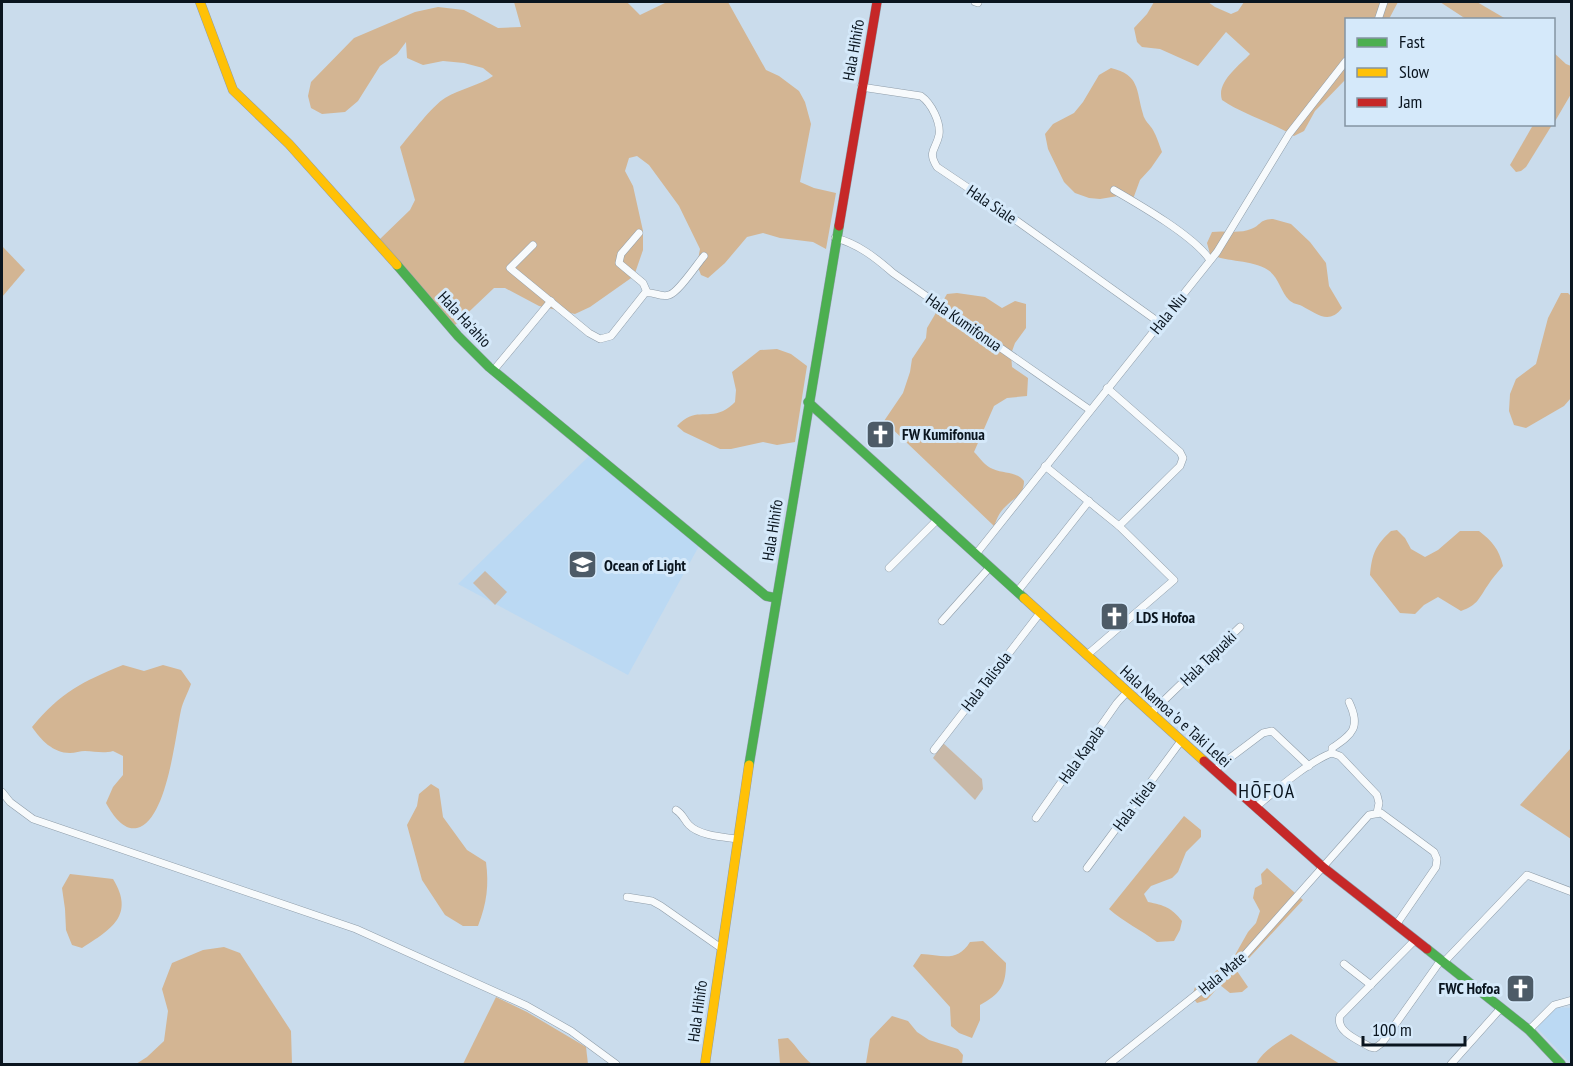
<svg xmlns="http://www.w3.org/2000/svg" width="1573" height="1066" font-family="'PT Sans Narrow',sans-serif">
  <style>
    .built { fill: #bbd9f3 }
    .green { fill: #c9b9a8 }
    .forest { fill: #d3b593 }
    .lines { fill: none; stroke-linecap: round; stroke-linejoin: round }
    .street-casing { stroke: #8f9da9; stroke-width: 8 }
    .fast-casing { stroke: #8f9da9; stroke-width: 10 }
    .slow-casing { stroke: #8f9da9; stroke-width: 10 }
    .jam-casing { stroke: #8f9da9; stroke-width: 10 }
    .street { stroke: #f7fafc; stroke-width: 7 }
    .fast { stroke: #4caf50; stroke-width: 9 }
    .slow { stroke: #ffc107; stroke-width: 9 }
    .jam { stroke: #c62828; stroke-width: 9 }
    .labels { text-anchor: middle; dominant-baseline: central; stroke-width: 6; stroke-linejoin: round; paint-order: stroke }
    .street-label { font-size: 16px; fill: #0a151f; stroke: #d5e9fa }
    .poi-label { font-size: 16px; font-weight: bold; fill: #0a151f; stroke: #d5e9fa; text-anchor: start }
    .quarter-label { font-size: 20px; letter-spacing: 1.5px; fill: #0a151f; stroke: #d5e9fa }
  </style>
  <rect width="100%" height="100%" fill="#cadcec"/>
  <g class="built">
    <polygon points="589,456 699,546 628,675 458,584"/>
    <polygon points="1556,1007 1571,1008 1571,1064 1538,1029 1538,1026"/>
  </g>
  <g class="green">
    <polygon points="485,571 507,592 495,605 473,583"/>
    <polygon points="943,743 982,779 983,789 975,800 933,758"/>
  </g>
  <g class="forest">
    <path d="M514,2h113l13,13 27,-13h61l38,68 13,6 20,15 6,11 6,22 -11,58 14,6 22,5 -10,56 -13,-7 -33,-4 -17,-5 -16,4 -22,26 -17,15 -7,-3 -4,-10 3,-16 -21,-43 -30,-41 -12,-9 -8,2 -4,13 8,15 10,45v19l-9,26 -44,31 -15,7 -36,-8 -34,-18h-11l-39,37 -75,-86 30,-29 5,-10 -15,-53c11,-13 32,-41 45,-49 15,-9 35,-13 48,-22l-10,-8 -19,-5 -21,-2 -20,4 -16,-7 -1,-16 -9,12 -17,12 -22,35 -13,11 -23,2 -11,-6 -3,-12 3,-14 43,-44 61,-26 23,-5 26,3 34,18 23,-1z"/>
    <path d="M1154,2h54l7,5 16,7 7,-3 6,-9h154l-9,17 -43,1v59l-31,32 -11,20 -10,5c-23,-14 -50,-21 -72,-36 -6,-18 17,-34 28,-46l-24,-22 -28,34 -38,-17 -18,-2 -5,-5 -3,-14 13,-14z"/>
    <polygon points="1440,2 1477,2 1506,19 1466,19"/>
    <polygon points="1554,53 1566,64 1571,66 1571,94 1554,123"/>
    <path d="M1111,68c29,7 25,22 32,46 1,6 7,11 10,16 4,7 6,14 9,22l-11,16 -11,12 -7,19 -15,-3 -18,3 -11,-1 -14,-5 -11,-11 -16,-33 -3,-15 8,-10 21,-11 9,-11 16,-27z"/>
    <polygon points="1533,125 1552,125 1526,167 1521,171 1516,172 1510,165"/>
    <path d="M1273,219l18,5 19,18 16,21 3,23 13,22c-13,17 -25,6 -40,-2 -4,-2 -9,-2 -13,-6 -8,-8 -11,-24 -21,-30 -17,-11 -40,-7 -58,-16l-3,-11 5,-11c12,-2 28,2 39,-3 11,-4 7,-9 22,-10z"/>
    <polygon points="2,246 25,270 2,297"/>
    <path d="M957,293l28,4 17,11 13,-7 11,3v24l-11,15 -4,11 1,13 16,11 -1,18 -20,2 -13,8 -20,46c6,6 11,14 19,17 11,5 23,2 31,12 0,15 -11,17 -20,27 -5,5 -7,11 -10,18l-110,-105 19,-28 7,-21 2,-13 14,-21 1,-10 20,-34z"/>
    <polygon points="1561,293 1568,293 1571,296 1571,398 1564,406 1526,428 1514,425 1509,411 1510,394 1516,379 1536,364 1548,318"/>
    <path d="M777,349l14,5 16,12 -12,76 -18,3 -14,-3 -32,7h-11l-36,-17 -7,-6c18,-19 28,-7 46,-15 4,-2 9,-6 12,-9l1,-12 -4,-18 28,-22z"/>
    <path d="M1397,530l8,8 6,11 14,8 13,-7 22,-19h19c13,10 20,18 24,35 -5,6 -11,12 -15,19 -9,13 -10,20 -27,26l-23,-14 -14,8 -9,9 -15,-1 -30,-38c2,-21 5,-29 21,-44z"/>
    <path d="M123,665l21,6 19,-6 18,5 10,14c-3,9 -8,17 -10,26 -6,27 -14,111 -44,118 -14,3 -25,-14 -31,-25l7,-16 10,-12v-19l-10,-5c-11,3 -18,0 -28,0 -5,0 -10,2 -15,2 -17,0 -29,-13 -38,-26 29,-35 50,-45 91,-62z"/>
    <polygon points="1571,748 1571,839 1520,805"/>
    <path d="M431,784l8,5 4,28 24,33 19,12c3,23 1,41 -8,64h-15l-18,-11 -23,-35 -15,-55 10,-19 2,-12z"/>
    <path d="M1184,816l17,14v7l-15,15 -8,20 -6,6 -21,8 -7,8 4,8c16,3 24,6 34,19l-2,9 -6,11 -17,1c-16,-12 -33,-20 -48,-33z"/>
    <polygon points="1267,868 1303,900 1237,971 1248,987 1242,992 1230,993 1220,985 1207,1000 1197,1003 1192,997 1195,987 1207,980 1224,963 1231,962 1248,932 1256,923 1260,911 1253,898 1255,888 1262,884 1261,874"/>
    <path d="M70,874l43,5c22,36 -1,50 -31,69l-10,-3 -6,-15 -1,-21 -3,-21z"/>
    <path d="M983,941l23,22c0,23 -6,31 -26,42v15l-8,18 -13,-5 -8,-7 -1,-19 -37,-41 8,-12c21,1 36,9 49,-12z"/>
    <polygon points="224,947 240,953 291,1031 292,1064 136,1064 147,1057 164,1041 168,1011 162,989 172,963 203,950"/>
    <polygon points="496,997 527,1012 586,1047 588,1064 463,1064"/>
    <polygon points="892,1016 908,1021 917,1032 929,1040 958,1049 963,1055 962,1064 861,1064 866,1063 870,1039"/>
    <path d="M1291,1034l49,30h-84c8,-14 21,-21 35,-30z"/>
    <path d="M788,1038c9,8 14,19 24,26h-32l-2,-25z"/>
  </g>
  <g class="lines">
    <defs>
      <g id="street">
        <polyline points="975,2 978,3"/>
        <polyline points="1378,20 1384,2"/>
        <path d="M861,87l60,9c10,7 20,26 18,39 -3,15 -12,16 -2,32l73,49 150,107"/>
        <path d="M1114,190c26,15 80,46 96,70"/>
        <polyline points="639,233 621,254 619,263 643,283 647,292"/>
        <path d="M835,238c22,5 41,20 58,35l197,137"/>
        <path d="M533,245l-23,23 79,65 11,6 11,-3 34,-43c8,-2 16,5 24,2 9,-2 28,-31 35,-39"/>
        <polyline points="493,371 551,301"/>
        <polyline points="1045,466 1119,526 1180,466 1183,458 1180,452 1107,388"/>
        <polyline points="976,554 1217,252 1289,134 1346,61"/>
        <polyline points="889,568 937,520"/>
        <polyline points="1017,592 1089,501"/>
        <polyline points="942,621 990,567"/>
        <polyline points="1087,655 1174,580 1119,526"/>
        <polyline points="1151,713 1240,627"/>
        <polyline points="934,750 1040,613"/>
        <polyline points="1332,753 1340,756 1377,795 1379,803 1377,813"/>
        <path d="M1332,753v-5c21,-14 29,-21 17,-46"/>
        <polyline points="1214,770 1263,733 1272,731 1309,766"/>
        <polyline points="2,792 10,802 33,819 356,929 527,1006 571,1031 616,1064"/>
        <path d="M1256,807c19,-16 53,-46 76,-54"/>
        <path d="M676,810c7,4 8,10 13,15 11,11 34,12 48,14"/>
        <polyline points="1036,818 1117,703 1127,692"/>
        <polyline points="1087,868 1181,741"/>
        <polyline points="627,897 652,901 661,906 721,948"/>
        <path d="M1415,940l-75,76c-5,15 18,24 30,31l5,1 7,-5 59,-83"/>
        <polyline points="1444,962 1527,875 1572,892"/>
        <polyline points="1344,964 1371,985"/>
        <polyline points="1529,1030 1554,1005 1572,1000"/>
        <polyline points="1109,1064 1242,958 1369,815 1381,813 1434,852 1437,859 1436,867 1396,925"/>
        <polyline points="1451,1064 1501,1008"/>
      </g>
      <g id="fast">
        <polyline points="397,265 458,336 489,367 766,596 776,598"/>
        <polyline points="808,402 1024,598"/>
        <polyline points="749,765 839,226"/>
        <polyline points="1427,949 1529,1030 1561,1064"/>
      </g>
      <g id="slow">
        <polyline points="200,2 233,90 289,144 397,265"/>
        <polyline points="1024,598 1204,761"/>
        <polyline points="705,1064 749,765"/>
      </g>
      <g id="jam">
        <polyline points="839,226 877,2"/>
        <polyline points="1204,761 1324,868 1427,949"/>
      </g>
    </defs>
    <use href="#street" class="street-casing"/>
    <use href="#fast" class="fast-casing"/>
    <use href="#slow" class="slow-casing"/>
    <use href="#jam" class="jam-casing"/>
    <use href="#street" class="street"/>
    <use href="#fast" class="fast"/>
    <use href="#slow" class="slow"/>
    <use href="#jam" class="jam"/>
  </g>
  <defs>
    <symbol id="church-square" viewBox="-11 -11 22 22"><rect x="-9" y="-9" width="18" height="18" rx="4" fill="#4d5b67" stroke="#d5e9fa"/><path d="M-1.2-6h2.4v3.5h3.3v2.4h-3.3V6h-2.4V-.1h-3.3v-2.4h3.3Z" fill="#fff"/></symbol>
    <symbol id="school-square" viewBox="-11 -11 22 22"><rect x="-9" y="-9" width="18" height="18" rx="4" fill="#4d5b67" stroke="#d5e9fa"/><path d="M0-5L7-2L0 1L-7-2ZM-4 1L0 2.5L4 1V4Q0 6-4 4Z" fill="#fff"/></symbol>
  </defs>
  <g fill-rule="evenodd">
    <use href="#church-square" x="864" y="418" width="33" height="33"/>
    <use href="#school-square" x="566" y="548" width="33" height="33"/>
    <use href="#church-square" x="1098" y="600" width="33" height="33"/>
    <use href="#church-square" x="1504" y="972" width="33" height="33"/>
  </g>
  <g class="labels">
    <g class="street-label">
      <text transform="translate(853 50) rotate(-80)">Hala Hihifo</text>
      <text transform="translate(992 204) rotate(34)">Hala Siale</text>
      <text transform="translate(1168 313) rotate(-51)">Hala Niu</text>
      <text transform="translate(465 319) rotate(47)">Hala Ha'ahio</text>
      <text transform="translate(964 322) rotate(35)">Hala Kumifonua</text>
      <text transform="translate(772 530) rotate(-81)">Hala Hihifo</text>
      <text transform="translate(1208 658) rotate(-44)">Hala Tapuaki</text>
      <text transform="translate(986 681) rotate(-52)">Hala Talisola</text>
      <text transform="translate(1176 716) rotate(42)">Hala Namoa 'o e Taki Lelei</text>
      <text transform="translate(1081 754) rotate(-55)">Hala Kapala</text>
      <text transform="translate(1134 805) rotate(-53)">Hala 'Itiela</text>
      <text transform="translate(1222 973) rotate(-40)">Hala Mate</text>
      <text transform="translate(697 1011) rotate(-82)">Hala Hihifo</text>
    </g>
    <g class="poi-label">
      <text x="902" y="434">FW Kumifonua</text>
      <text x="604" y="565">Ocean of Light</text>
      <text x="1136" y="617">LDS Hofoa</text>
      <text x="1500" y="988" text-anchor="end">FWC Hofoa</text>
    </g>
    <g class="quarter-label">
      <text x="1267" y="791">HŌFOA</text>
    </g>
  </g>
  <rect width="1573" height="1066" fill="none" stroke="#0a151f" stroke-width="6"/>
  <rect x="1345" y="18" width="210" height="108" fill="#d5e9fa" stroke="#8494a2" stroke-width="1.5"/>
  <rect x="1357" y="38" width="30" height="9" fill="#4caf50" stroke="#8494a2" stroke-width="1.5"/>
  <text x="1399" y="48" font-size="18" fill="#0a151f">Fast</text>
  <rect x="1357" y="68" width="30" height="9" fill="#ffc107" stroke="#8494a2" stroke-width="1.5"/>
  <text x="1399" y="78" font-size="18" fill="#0a151f">Slow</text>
  <rect x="1357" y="98" width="30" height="9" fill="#c62828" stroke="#8494a2" stroke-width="1.5"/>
  <text x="1399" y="108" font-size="18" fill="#0a151f">Jam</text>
  <path d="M1363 1036v9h102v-9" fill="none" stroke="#0a151f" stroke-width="3"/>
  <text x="1372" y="1036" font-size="18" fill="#0a151f" stroke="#d5e9fa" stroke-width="4.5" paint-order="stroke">100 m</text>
</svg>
